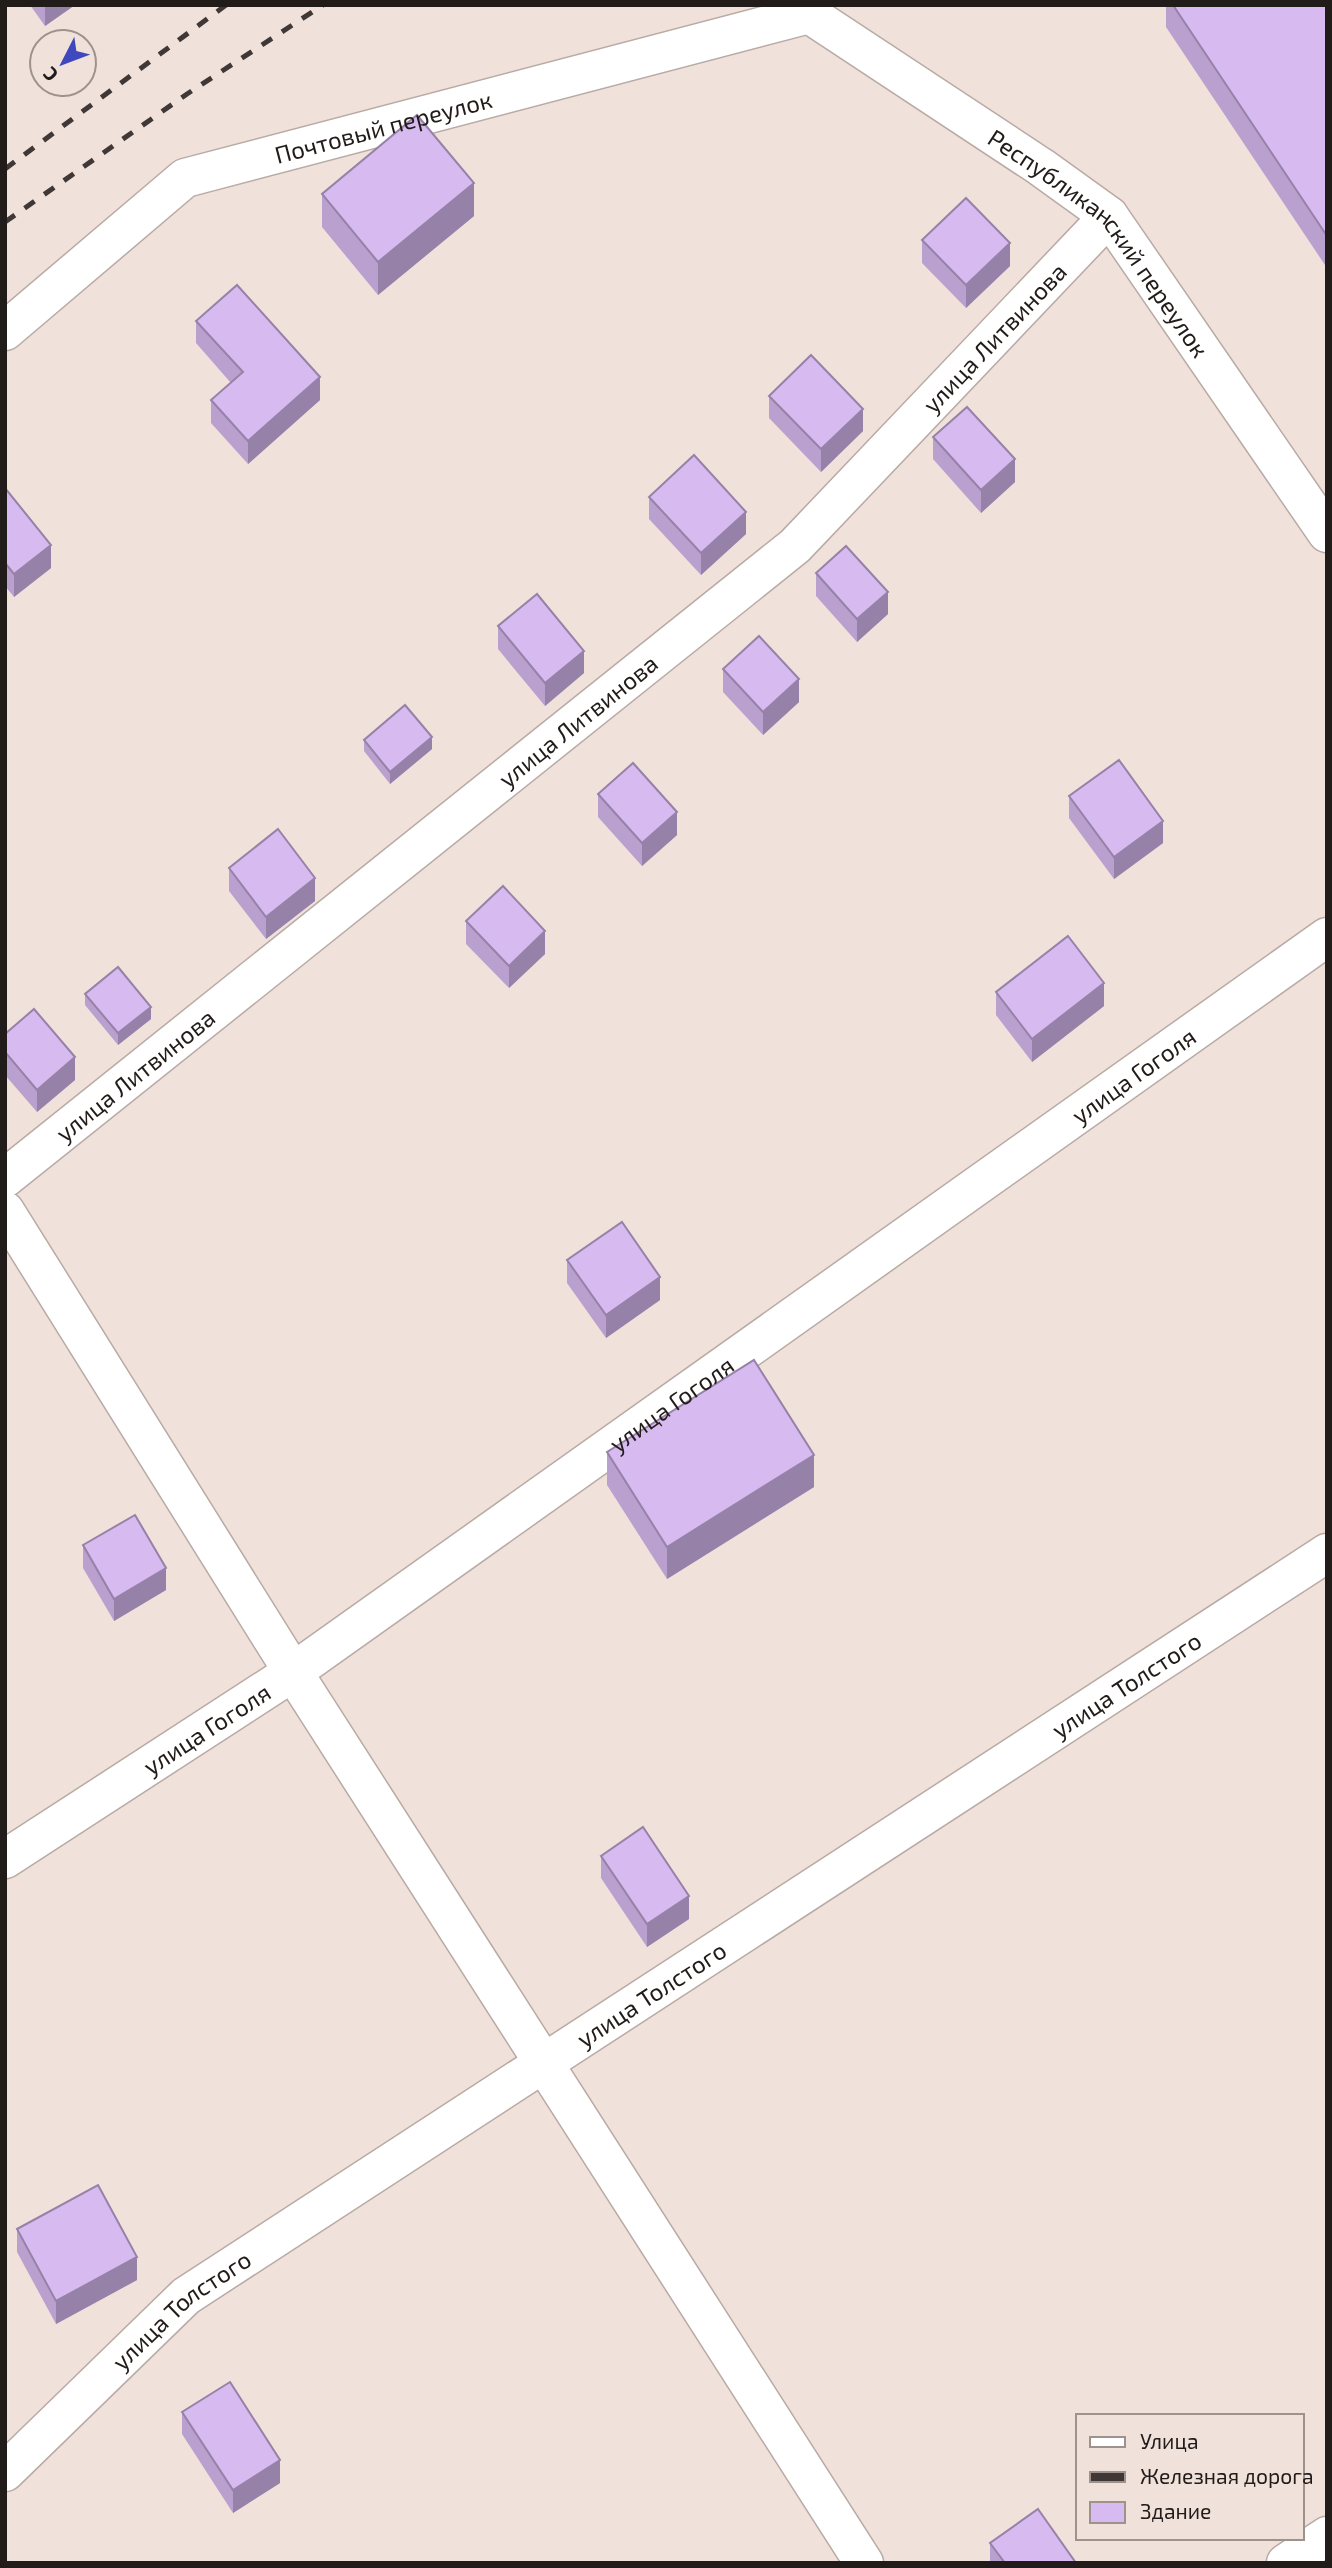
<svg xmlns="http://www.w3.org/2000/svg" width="1332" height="2568" font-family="'Exo 2',sans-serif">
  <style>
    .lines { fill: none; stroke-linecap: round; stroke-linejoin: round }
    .minor-casing { stroke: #b8aaa4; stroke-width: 41 }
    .minor { stroke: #fff; stroke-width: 38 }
    .rail { stroke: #403836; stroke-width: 5; stroke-dasharray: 12 12; stroke-linecap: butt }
    .wall { fill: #b9a0ce }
    .shaded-wall { fill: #9682a8 }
    .building { fill: #d7baf0; stroke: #9682a8; stroke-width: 2 }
    .labels { text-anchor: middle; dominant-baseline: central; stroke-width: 5; stroke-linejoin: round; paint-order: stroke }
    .street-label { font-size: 24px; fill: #211b19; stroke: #f1e1db }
  </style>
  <rect width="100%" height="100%" fill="#f1e1db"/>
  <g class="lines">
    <defs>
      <g id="minor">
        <path id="s1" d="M802,5l7,9 232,153 68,49 218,317"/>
        <path id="s2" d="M5,331l180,-153 624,-164"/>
        <path id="s3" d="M5,1178l790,-632 314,-330"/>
        <polyline points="5,1211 293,1672 864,2563"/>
        <path id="s4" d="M5,1859l288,-187 1034,-735"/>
        <path id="s5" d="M5,2472l181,-176 1141,-743"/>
        <polyline points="1286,2563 1327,2536"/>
      </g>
    </defs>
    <use href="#minor" class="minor-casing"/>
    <use href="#minor" class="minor"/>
    <g class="rail">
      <polyline points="5,169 226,5"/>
      <polyline points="5,222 187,94 323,5"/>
    </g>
  </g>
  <g class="wall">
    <polygon points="30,5 75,5 45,26"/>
    <polygon points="1166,5 1327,5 1327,268 1166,27"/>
    <polygon points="322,194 474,216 378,295 322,227"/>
    <polygon points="922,240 1010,266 966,308 922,263"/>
    <polygon points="196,321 320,400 248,464 211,423 211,400 231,383 196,343"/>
    <polygon points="769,396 863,431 821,472 769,418"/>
    <polygon points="933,437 1015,482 981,513 933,459"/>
    <polygon points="5,488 51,568 14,597 5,586"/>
    <polygon points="649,497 746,534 701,575 649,519"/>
    <polygon points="816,573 888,614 857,642 816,596"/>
    <polygon points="498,626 584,673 545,706 498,649"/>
    <polygon points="723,669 799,702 763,735 723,692"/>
    <polygon points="364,740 432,749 390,784 364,751"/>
    <polygon points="598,794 677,835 642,866 598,817"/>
    <polygon points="1069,796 1163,843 1114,879 1069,818"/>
    <polygon points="229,868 315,901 266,939 229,891"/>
    <polygon points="466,921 545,954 509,988 466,944"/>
    <polygon points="996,992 1104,1006 1032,1062 996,1015"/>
    <polygon points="85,994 151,1019 118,1045 85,1005"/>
    <polygon points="5,1034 75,1080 37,1112 5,1075"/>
    <polygon points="567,1260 660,1300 606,1338 567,1283"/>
    <polygon points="607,1452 814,1487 667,1579 607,1485"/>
    <polygon points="83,1545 166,1590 114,1621 83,1568"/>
    <polygon points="601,1856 689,1919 647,1947 601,1878"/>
    <polygon points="17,2229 137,2280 56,2324 17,2252"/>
    <polygon points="182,2412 280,2483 233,2513 182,2434"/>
    <polygon points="990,2543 1076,2563 990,2563"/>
  </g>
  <g class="shaded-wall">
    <polygon points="45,5 75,5 45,26"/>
    <polygon points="474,183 474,216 378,295 378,262"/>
    <polygon points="1010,243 1010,266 966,308 966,285"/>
    <polygon points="320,377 320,400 248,464 248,441"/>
    <polygon points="863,409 863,431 821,472 821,449"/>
    <polygon points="1015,459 1015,482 981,513 981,490"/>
    <polygon points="746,512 746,534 701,575 701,553"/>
    <polygon points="51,545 51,568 14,597 14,574"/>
    <polygon points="888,592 888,614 857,642 857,619"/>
    <polygon points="584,651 584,673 545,706 545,683"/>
    <polygon points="799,679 799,702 763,735 763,712"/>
    <polygon points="432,737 432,749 390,784 390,772"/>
    <polygon points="677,812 677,835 642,866 642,843"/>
    <polygon points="1163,821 1163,843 1114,879 1114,857"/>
    <polygon points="315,878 315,901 266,939 266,917"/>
    <polygon points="545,931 545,954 509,988 509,966"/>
    <polygon points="1104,983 1104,1006 1032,1062 1032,1039"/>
    <polygon points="151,1007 151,1019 118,1045 118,1033"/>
    <polygon points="75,1057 75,1080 37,1112 37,1090"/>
    <polygon points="660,1277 660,1300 606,1338 606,1315"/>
    <polygon points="814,1455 814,1487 667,1579 667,1547"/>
    <polygon points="166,1568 166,1590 114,1621 114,1599"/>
    <polygon points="689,1896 689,1919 647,1947 647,1924"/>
    <polygon points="137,2257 137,2280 56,2324 56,2301"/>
    <polygon points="280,2460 280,2483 233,2513 233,2490"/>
  </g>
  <g class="building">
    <polygon points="1173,5 1327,5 1327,236"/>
    <polygon points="417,115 474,183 378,262 322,194"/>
    <polygon points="966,198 1010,243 966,285 922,240"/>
    <polygon points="237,285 320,377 248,441 211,400 243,372 196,321"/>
    <polygon points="811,355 863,409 821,449 769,396"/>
    <polygon points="967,407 1015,459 981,490 933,437"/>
    <polygon points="694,455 746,512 701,553 649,497"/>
    <polygon points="5,488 51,545 14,574 5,563"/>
    <polygon points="846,546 888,592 857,619 816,573"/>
    <polygon points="537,594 584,651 545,683 498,626"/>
    <polygon points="759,636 799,679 763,712 723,669"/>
    <polygon points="405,705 432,737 390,772 364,740"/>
    <polygon points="1119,760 1163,821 1114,857 1069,796"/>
    <polygon points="633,763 677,812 642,843 598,794"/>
    <polygon points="278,829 315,878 266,917 229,868"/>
    <polygon points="503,886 545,931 509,966 466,921"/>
    <polygon points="1068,936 1104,983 1032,1039 996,992"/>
    <polygon points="118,967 151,1007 118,1033 85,994"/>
    <polygon points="34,1009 75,1057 37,1090 5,1052 5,1034"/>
    <polygon points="622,1222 660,1277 606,1315 567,1260"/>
    <polygon points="754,1360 814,1455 667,1547 607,1452"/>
    <polygon points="135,1515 166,1568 114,1599 83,1545"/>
    <polygon points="643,1827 689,1896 647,1924 601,1856"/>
    <polygon points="98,2185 137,2257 56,2301 17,2229"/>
    <polygon points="230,2382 280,2460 233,2490 182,2412"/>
    <polygon points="1038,2509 1076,2563 1005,2563 990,2543"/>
  </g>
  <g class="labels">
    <g class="street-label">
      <text stroke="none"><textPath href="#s2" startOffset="441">Почтовый переулок</textPath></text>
      <text stroke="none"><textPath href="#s1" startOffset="385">Республиканский переулок</textPath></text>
      <text stroke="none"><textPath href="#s3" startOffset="1300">улица Литвинова</textPath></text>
      <text stroke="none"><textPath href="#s3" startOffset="733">улица Литвинова</textPath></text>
      <text stroke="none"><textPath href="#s3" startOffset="166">улица Литвинова</textPath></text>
      <text stroke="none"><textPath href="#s4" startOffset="1374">улица Гоголя</textPath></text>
      <text stroke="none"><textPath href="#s4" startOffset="807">улица Гоголя</textPath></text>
      <text stroke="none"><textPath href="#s5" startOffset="1374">улица Толстого</textPath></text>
      <text stroke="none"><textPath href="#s4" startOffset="240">улица Гоголя</textPath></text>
      <text stroke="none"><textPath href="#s5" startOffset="807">улица Толстого</textPath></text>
      <text stroke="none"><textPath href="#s5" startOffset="240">улица Толстого</textPath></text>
    </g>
  </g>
  <rect width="1332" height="2568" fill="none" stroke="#211b19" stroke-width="14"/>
  <rect x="1076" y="2414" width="228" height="126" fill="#f1e1db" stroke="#9e928d" stroke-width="2"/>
  <rect x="1090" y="2437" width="35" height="10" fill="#ffffff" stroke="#9e928d" stroke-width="2"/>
  <text x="1140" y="2449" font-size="21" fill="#211b19">Улица</text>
  <rect x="1090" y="2472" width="35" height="10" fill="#403836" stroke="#9e928d" stroke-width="2"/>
  <text x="1140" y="2484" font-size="21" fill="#211b19">Железная дорога</text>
  <rect x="1090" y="2502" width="35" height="21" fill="#d7baf0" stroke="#9e928d" stroke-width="2"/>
  <text x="1140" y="2519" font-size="21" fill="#211b19">Здание</text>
  <g transform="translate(63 63) rotate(228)"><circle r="33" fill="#f1e1db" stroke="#9e928d" stroke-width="2"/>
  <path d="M0-5L12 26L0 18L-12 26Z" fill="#3f48bc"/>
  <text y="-10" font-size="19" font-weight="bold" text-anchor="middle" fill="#211b19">С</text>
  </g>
</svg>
